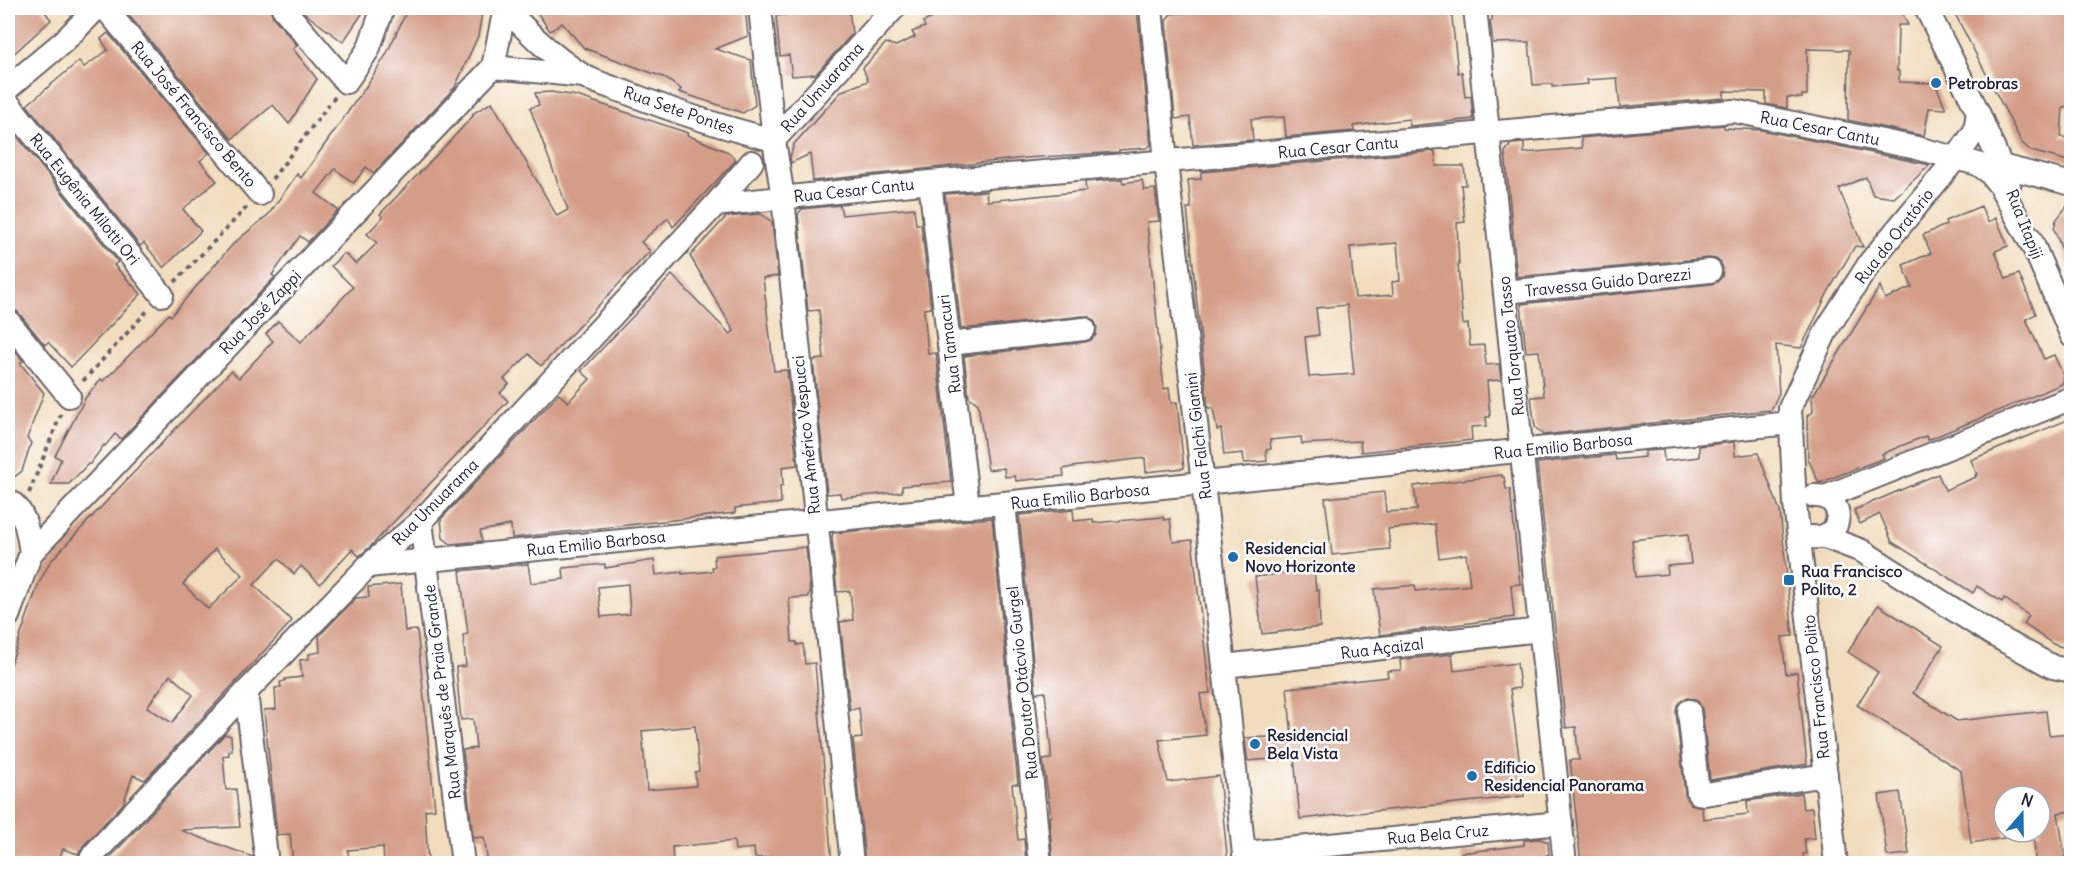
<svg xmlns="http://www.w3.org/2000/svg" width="2079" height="871" font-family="Delius,sans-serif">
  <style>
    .building { fill: #d49d87; fill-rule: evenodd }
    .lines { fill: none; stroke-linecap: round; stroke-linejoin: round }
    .minor-casing { stroke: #6a6368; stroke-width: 26 }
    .path { stroke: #6a6368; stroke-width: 4; stroke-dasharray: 4.5 4.5; stroke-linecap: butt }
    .minor { stroke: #fff; stroke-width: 22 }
    .poi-dot { fill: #1f6fb2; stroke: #fff; stroke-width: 2 }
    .labels { text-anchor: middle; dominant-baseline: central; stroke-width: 5; stroke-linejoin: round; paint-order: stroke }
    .poi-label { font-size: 16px; font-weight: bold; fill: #22223b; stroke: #fff; text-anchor: start }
    .street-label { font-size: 16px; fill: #22223b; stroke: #fff }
  </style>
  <rect width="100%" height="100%" fill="#fff"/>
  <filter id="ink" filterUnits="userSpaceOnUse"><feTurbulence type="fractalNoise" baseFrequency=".0167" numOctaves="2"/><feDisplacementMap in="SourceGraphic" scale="12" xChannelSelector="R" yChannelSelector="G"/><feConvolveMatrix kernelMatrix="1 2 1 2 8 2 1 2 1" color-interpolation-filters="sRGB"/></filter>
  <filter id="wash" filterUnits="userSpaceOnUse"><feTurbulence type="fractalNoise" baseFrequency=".008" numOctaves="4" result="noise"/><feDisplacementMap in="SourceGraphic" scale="24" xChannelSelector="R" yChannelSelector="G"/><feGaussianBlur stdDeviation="1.35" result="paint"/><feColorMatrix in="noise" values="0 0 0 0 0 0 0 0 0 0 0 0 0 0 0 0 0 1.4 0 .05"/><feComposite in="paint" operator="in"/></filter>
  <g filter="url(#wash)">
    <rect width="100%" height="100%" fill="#f1ddbd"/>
    <g id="blocks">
      <g class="building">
        <polygon points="8,8 42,8 51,20 8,59"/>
        <polygon points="131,8 270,8 273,17 297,45 293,49 317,79 289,124 273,105 232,139 126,12"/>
        <polygon points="300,8 366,8 343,42 307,15"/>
        <polygon points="406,8 483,8 478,36 455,87 374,173 366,167 354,183 335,169 316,193 338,210 308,242 300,236 272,275 275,277 121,439 115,434 105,446 104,445 90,464 88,464 69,484 51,484 61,459 55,456 86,397 101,379 103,381 116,369 169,314 171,316 233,244 269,214 297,174 301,178 367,85 386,55 404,17"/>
        <polygon points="534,8 745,8 748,36 715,49 751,60 755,105 743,113 679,92 681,89 663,77 584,48 562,23 550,31"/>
        <polygon points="784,8 849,8 852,34 816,74 792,76 789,55 780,56 776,16 785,15"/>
        <polygon points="939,8 1137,8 1151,145 1147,148 1119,150 1119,152 1025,158 813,181 810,154 791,163 790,157 794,144 842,91 868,81 863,68 886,43 896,46 915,37 912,32 925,27 923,22 942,14"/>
        <polygon points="1245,8 1451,8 1458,73 1462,72 1465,97 1471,96 1473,119 1410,126 1409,119 1353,126 1354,131 1286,137 1284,117 1251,119 1253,140 1193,145 1190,117 1175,119 1166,20 1171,14"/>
        <polygon points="1556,8 1900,8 1908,25 1898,25 1897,71 1899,71 1899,82 1935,83 1946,109 1929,108 1924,136 1848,120 1849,50 1807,49 1807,95 1802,95 1802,98 1787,97 1787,108 1766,104 1766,92 1724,91 1724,98 1620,107 1617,78 1587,80 1588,84 1552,87 1552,84 1533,85 1529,42 1493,43 1490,21 1492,21 1492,15"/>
        <polygon points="1952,8 2072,8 2072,106 2063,107 2061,137 2072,138 2072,162 2031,151 2022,143"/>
        <polygon points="108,33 209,153 200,161 217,181 183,209 201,231 164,268 144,243 140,246 27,105 79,61 84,67 108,50 101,39"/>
        <path d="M551,92l26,4 111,37 -1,2 41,17 8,8 -63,67 -5,-9 -27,24 9,9 -109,115 -12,-12 -25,25 5,5 -9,9 8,8 -138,146 -11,9 -7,-7 -32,35 -19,-18 -7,8 -15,-15 -2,1 -23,25 38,36 -147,159 -12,-5 -10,29 -39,41 -6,9 -15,-5 -6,15h-49v-192l30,-87 12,-23 67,-72 114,-119 8,7 34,-37 -7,-7 12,-13 23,21 52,-55 -22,-21 13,-13 12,11 21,-21 -10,-9 16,-17 -3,-3 69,-72 24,-26 -1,-2 20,-12 65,114 11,-6 -38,-102 9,-3 -4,-12zM215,549l28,26 -35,34 -25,-25zM170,675l23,20 -21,28 -25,-16z"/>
        <polygon points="1724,125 1724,128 1761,130 1930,165 1894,198 1873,195 1866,177 1839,189 1863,247 1855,246 1828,292 1801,348 1776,345 1779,393 1771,410 1543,435 1535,427 1531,397 1544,396 1539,351 1526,352 1521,304 1711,284 1717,282 1722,277 1723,269 1721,263 1716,259 1709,258 1517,277 1505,152 1511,144 1524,143 1524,153 1582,148 1581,138"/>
        <polygon points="12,130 118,262 114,265 141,294 71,367 48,342 45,345 18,312 8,306 8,133"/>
        <path d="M1435,151l1,15h28l2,19h-5l4,37 -8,1 2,42h-1l5,60 5,-1 2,22 14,-1 2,20 13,-1 2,16 -14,1 3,36h-4l1,9 -16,1 1,13 -73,8 -38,4 -1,-11 -58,3 -1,-7 -31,3 1,9 -5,1 1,11 -23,2 -1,-10 -19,2 -3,-26 -4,1 -4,-22h-5l-21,-200h4l-3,-28 13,-1v-7zM1397,243l3,38 -8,1 1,13 -38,3 -5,-51zM1347,305l7,69 -45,3 -4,-40 14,-2 -3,-27z"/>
        <polygon points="1122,179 1123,183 1142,180 1144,190 1155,189 1159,221 1147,222 1159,342 1164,389 1169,388 1171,403 1177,402 1184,468 1146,472 1145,458 1072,467 1063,469 1064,476 1016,481 1015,476 1005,477 1004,468 988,470 978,404 969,397 964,356 1085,342 1091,340 1096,335 1097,327 1095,322 1090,317 1083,316 961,329 945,194 986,191 987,201 1086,191 1085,182"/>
        <polygon points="2072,200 2072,273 2071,273 2054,229 2056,220"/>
        <polygon points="840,205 842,215 914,208 916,224 921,224 931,308 924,309 928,354 936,353 951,482 902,486 902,492 841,498 840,493 827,494 813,360 824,359 819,310 808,311 798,214 802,209"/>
        <polygon points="1981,206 1988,222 1996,218 2008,246 1995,251 2006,279 2019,274 2036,314 2026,319 2044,359 2054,355 2064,377 2062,384 1935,437 1928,440 1926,436 1913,441 1882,454 1884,458 1819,483 1808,459 1807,416 1813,412 1812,397 1880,286 1885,299 1912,287 1903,265 1931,253 1923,235 1946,225 1945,221"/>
        <polygon points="761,214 772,222 778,276 763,278 774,371 787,370 797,465 782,467 783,485 780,486 781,503 735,508 735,513 512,538 511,525 480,531 482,541 451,544 443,538 441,519 559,394 568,402 590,379 581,371 672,275 730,334 734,331 690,256 726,217"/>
        <polygon points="8,342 23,361 20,363 44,393 27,438 31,443 22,471 8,482"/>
        <polygon points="2072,418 2072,650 2053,644 2024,624 2029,616 2004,598 2002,602 1977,586 1973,593 1892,542 1880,514 1860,524 1854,510 1938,474 1945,490 1976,477 1975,475 1977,475 1971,460"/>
        <path d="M1734,442l1,14 23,-3 22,58 13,125 -11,1 4,37 11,-2 10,92 -97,16 -8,-71 -3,-6 -4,-4 -8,-1 -6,3 -4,4 -1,7 9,82 5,10 12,3 1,12 45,-5 -1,-13 54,-8 2,16 9,-1 3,30 -11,1 2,15h-3l1,10h-223l-11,-104h9l-2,-18 -1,-15 -10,1 -29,-265 78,-8 1,5 29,-3v-6l18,-1 1,11 35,-4v-11zM1688,534l3,30 -24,2 1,8 -32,3 -4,-37z"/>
        <polygon points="1502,475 1502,477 1504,477 1506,489 1510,489 1520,584 1511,585 1514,617 1380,635 1374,589 1415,585 1416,591 1470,585 1466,554 1439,558 1435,524 1388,529 1390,549 1332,555 1325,498 1384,492 1386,512 1417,510 1414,486"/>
        <polygon points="1073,510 1074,521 1093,519 1093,523 1163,517 1164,520 1170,519 1173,542 1192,540 1210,693 1200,694 1206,735 1159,740 1168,782 1219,776 1228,864 1053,864 1049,817 1051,816 1043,760 1051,759 1051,751 1045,692 1036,693 1019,515"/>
        <polygon points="992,518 1018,784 1012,784 1018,840 1024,839 1026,864 865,864 853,739 862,738 859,708 850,710 840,622 853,620 850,591 837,592 832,537 833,533"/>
        <path d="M806,547l4,47 -2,1v2l-19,1 3,44h5v3l6,-1 2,20 10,-1 17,200h-62v-6l-15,1 -1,-10 -19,2 -1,-9 -62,6 1,17h-185l-4,-27 -11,1 -10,-88 13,-2 -3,-29 -12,1 -3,-30 -2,-23 10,-1 -3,-31 5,-1 -8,-63 68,-7 3,19 33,-4 -1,-11 42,-4v4l49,-8 2,15 26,-3v2l31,-3 -1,-4h3l-1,-11zM628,584l2,30 -29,3 -3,-30zM695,726l4,45 -4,1 1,14 -49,4 -5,-59z"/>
        <polygon points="1314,570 1316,590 1319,590 1320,627 1262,634 1255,577"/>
        <polygon points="401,584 405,631 417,630 435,809 425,810 428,864 384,864 383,847 348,850 349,864 293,864 290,834 277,835 264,710 276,709 275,688 281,687 280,682 285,681 285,679 302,677 300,660 309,659 309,654 320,652 319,636 356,598 369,597 368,587"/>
        <polygon points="1878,605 1943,646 1913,693 1957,721 2046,711 2049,735 2072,733 2072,811 2058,813 2066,864 2035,864 2034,832 2040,832 2040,796 2004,796 2004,838 1971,843 1961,771 1857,705 1878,672 1848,652"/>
        <polygon points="1452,654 1454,671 1517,663 1520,688 1510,689 1524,796 1300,819 1294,757 1248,761 1245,738 1292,736 1287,688 1388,677 1387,671 1401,670 1400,660"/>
        <polygon points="225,734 231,736 232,751 229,751 229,755 223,756 226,790 236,789 240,827 180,830 253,857 253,860 200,864 104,864"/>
        <polygon points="1900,792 1909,854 1887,856 1879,795"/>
        <polygon points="1540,839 1548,842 1549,855 1546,855 1547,864 1462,864 1461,853 1524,845 1524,840"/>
      </g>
    </g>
  </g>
  <g filter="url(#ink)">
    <use href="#blocks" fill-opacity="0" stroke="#6a6368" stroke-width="1.5"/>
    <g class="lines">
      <defs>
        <g id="minor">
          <polyline points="105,8 260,194"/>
          <polyline points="283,8 346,82 368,50 383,8"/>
          <path d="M505,8c24,25 47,48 77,67 12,7 29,12 43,17 48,19 99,36 149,48"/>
          <polyline points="760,8 774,140 783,198 852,864"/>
          <polyline points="1151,8 1166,162 1224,666 1245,864"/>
          <polyline points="1475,8 1565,864"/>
          <polyline points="1926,8 1978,112 2009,185"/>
          <polyline points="493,67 584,76"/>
          <polyline points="8,88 64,41 97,8"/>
          <polyline points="8,103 162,295"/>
          <polyline points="774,140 894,8"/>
          <polyline points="2001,166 2072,184"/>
          <polyline points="930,182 968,507"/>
          <polyline points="715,205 930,182 1734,111 1917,148 1978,164 1989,172 2000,186 2036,252"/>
          <polyline points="2030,238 2072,336"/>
          <polyline points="1505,292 1710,271"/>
          <polyline points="8,321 69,396"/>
          <polyline points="949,344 1084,329"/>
          <polyline points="1825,497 2072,398"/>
          <path d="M8,500c18,10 20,34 23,53"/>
          <polyline points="1004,503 1040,864"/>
          <polyline points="421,521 463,864"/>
          <path d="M1812,537c33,4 35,-43 2,-41"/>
          <polyline points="1825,537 1862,551 1992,634 2053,667 2072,671"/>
          <polyline points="368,566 1203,483 1791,423"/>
          <polyline points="8,616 31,553 493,67 505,8"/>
          <polyline points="1224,666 1540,630"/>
          <polyline points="246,692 267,864"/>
          <polyline points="1689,711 1698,793 1705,794 1826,775"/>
          <polyline points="1244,853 1561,823"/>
          <polyline points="88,864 94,854 246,692 368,566 421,521 715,205 752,162"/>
          <polyline points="1836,864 1795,504 1790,408 1827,329 1871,261 1957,157 1975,131 1978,112"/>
        </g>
      </defs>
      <use href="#minor" class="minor-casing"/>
      <g class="path">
        <polyline points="272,179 335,97"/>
        <polyline points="175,282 247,207"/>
        <polyline points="83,381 149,309"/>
        <polyline points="29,493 61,414"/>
      </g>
      <use href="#minor" class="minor"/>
    </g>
  </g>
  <g class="poi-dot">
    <circle cx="1936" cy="83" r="6"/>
    <circle cx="1233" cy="557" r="6"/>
    <rect x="1783" y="574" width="12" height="12" rx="3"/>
    <circle cx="1255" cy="744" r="6"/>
    <circle cx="1472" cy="776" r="6"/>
  </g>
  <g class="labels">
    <g class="poi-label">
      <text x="1948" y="83">Petrobras</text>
      <text x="1245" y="548">Residencial<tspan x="1245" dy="18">Novo Horizonte</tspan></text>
      <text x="1801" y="571">Rua Francisco<tspan x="1801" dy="18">Polito, 2</tspan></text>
      <text x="1267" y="735">Residencial<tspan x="1267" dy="18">Bela Vista</tspan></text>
      <text x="1484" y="767">Edificio<tspan x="1484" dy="18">Residencial Panorama</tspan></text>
    </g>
    <g class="street-label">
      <text transform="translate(822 87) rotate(-48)">Rua Umuarama</text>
      <text transform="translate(679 110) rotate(19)">Rua Sete Pontes</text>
      <text transform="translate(194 114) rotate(50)">Rua José Francisco Bento</text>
      <text transform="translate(1820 128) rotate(11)">Rua Cesar Cantu</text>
      <text transform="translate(1338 147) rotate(-5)">Rua Cesar Cantu</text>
      <text transform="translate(854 190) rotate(-6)">Rua Cesar Cantu</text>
      <text transform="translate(85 199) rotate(51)">Rua Eugênia Milotti Ori</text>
      <text transform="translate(2025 224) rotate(68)">Rua Itapiji</text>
      <text transform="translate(1894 236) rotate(-52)">Rua do Oratório</text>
      <text transform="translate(1608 282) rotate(-6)">Travessa Guido Darezzi</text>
      <text transform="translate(260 312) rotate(-46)">Rua José Zappi</text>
      <text transform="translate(949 344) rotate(-97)">Rua Tamacuri</text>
      <text transform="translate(1511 346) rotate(-96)">Rua Torquato Tasso</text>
      <text transform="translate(806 435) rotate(-96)">Rua Américo Vespucci</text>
      <text transform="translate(1198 436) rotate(-97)">Rua Falchi Gianini</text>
      <text transform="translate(1563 446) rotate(-6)">Rua Emilio Barbosa</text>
      <text transform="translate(1080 496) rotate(-6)">Rua Emilio Barbosa</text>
      <text transform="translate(435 502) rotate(-45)">Rua Umuarama</text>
      <text transform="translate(596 543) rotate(-6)">Rua Emilio Barbosa</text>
      <text transform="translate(1382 648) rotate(-7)">Rua Açaizal</text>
      <text transform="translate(1022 683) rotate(-96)">Rua Doutor Otácvio Gurgel</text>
      <text transform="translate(1816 687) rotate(-96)">Rua Francisco Polito</text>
      <text transform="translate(442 692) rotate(-97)">Rua Marquês de Praia Grande</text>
      <text transform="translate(1438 834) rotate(-5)">Rua Bela Cruz</text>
    </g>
  </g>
  <rect width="2079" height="871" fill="none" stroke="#fff" stroke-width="30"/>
  <g transform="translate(2022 814) rotate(20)"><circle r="28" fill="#ffffff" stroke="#a7a7b1" stroke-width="1.5"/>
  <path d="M0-4.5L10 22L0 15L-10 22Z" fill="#1f6fb2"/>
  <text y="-9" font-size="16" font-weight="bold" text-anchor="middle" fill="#22223b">N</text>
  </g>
</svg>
